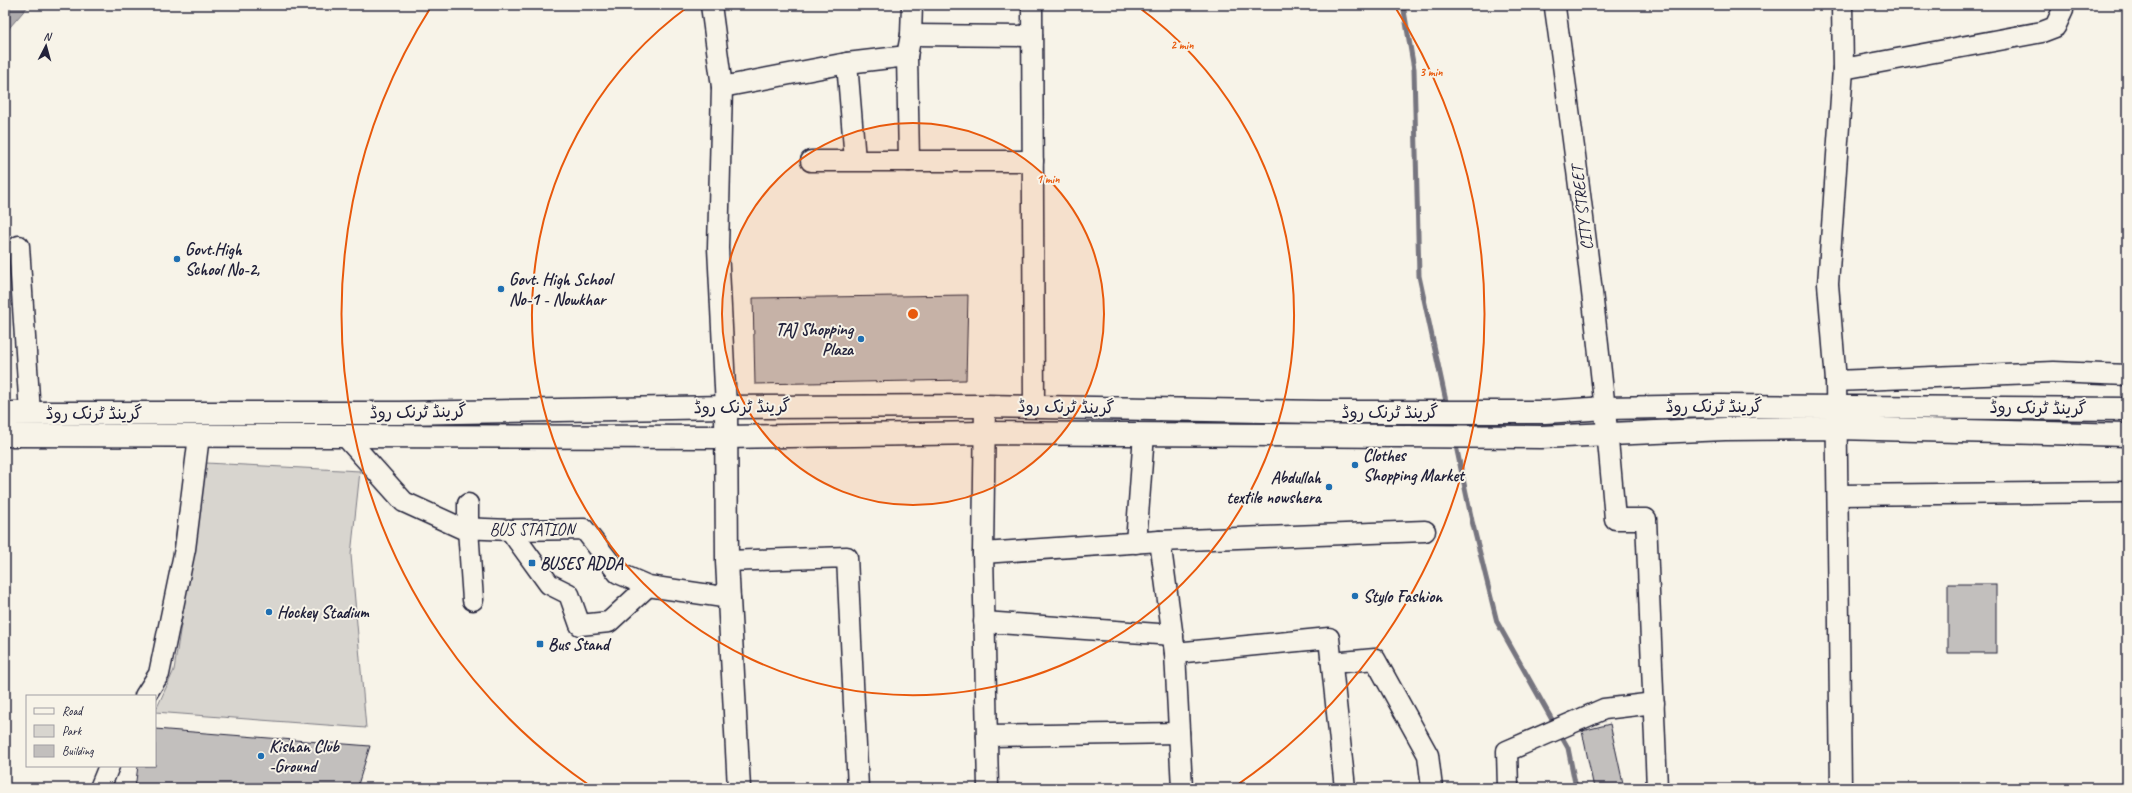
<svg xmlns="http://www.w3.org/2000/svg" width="2132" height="793" font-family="Caveat,'Playpen Sans Arabic',sans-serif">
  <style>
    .green { fill: #d8d5cf; stroke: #7d7c85 }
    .water { fill: #aeabad; stroke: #76747f }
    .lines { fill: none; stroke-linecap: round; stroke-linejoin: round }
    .stream { stroke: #76747f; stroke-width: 5 }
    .building { fill: #c2bfbd; stroke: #22223b }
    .minor-casing { stroke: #22223b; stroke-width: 23 }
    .major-casing { stroke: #22223b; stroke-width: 25 }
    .highway-casing { stroke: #22223b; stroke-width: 25 }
    .minor { stroke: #f7f3e8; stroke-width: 20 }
    .major { stroke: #f7f3e8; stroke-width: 22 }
    .highway { stroke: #f7f3e8; stroke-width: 22 }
    .ring { fill: none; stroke: #e8590c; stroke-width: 2 }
    .poi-dot { fill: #1f6fb2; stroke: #f7f3e8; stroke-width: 1.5 }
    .labels { text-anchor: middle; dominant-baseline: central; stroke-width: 4; stroke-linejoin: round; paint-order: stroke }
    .street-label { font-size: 17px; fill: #22223b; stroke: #f7f3e8 }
    .poi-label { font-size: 17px; font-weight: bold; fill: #22223b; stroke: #f7f3e8; text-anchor: start }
    .centre { fill: #e8590c; stroke: #f7f3e8; stroke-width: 2 }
    .ring-label { font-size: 12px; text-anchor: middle; font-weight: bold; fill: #e8590c; stroke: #f7f3e8; stroke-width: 4; stroke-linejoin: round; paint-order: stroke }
  </style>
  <rect width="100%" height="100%" fill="#f7f3e8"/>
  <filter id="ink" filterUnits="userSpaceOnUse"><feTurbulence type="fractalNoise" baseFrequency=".025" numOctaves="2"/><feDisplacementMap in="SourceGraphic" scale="8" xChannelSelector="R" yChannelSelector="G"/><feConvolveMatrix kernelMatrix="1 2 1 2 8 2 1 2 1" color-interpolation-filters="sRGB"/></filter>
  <g filter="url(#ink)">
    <polygon class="green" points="206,463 360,471 351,555 366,728 155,712 174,670"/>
    <polygon class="water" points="5,5 29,5 10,27 5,37"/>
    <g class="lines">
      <g class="stream">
        <polyline points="1403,5 1414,69 1419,276 1447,406"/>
        <polyline points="1455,441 1472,521 1497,622 1555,725"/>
        <polyline points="1559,732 1568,748 1576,788"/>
      </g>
    </g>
    <g class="building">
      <polygon points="968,295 966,380 755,384 753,298"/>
      <rect x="1948" y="584" width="48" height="69"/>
      <polygon points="1610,724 1624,788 1594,788 1582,731"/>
      <polygon points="155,729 370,746 357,788 135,788 138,766 155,766"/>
    </g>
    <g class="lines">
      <defs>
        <g id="minor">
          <polyline points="711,5 722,87 718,248 726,407"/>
          <polyline points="1032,5 1034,407"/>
          <path d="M1555,8c24,170 46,340 60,511h31l11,269"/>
          <polyline points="911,35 1032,36"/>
          <polyline points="847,63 855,160"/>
          <polyline points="1843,69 2042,32 2055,27 2063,10 2063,5"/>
          <polyline points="722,87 847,63 907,56"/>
          <polyline points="811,161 1033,161"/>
          <polyline points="909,161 907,56 911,35 912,5"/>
          <polyline points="19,246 30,413"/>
          <polyline points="1836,381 2054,372 2127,375"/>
          <polyline points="985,406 983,553 988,788"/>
          <polyline points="345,436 404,502 461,528 510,530 584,529 618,573 648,586 730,598"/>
          <polyline points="1838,495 2127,492"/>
          <polyline points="468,504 468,529 473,600"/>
          <polyline points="510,530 549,584 569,594 580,625 609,622 648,586"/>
          <polyline points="1160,541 1175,653 1182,788"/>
          <polyline points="1136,543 1144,434"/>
          <polyline points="983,553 1160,541 1425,531"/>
          <polyline points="727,561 847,557 858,788"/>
          <polyline points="984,622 1173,635"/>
          <polyline points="1175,653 1329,638 1345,788"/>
          <polyline points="1332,663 1375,659 1428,755 1432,788"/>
          <polyline points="145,696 159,674 185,549 199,436"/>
          <polyline points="987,736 1179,733"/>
          <polyline points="100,788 109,766"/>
          <polyline points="1508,788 1507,751 1604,709 1654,703"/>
          <polyline points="1841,788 1836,381 1828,284 1843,69 1842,5"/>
        </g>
        <polyline id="major" points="726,407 727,561 739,788"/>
        <g id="highway">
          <polyline points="5,413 400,413 726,407 985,406 1320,412 1545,412 1606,408 1720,406 2127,409"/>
          <polyline points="5,435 727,437 984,433 1541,437 1725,429 1837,428 2127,435"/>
        </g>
      </defs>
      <use href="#minor" class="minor-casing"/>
      <use href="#major" class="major-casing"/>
      <use href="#highway" class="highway-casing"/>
      <use href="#minor" class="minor"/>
      <use href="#major" class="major"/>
      <use href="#highway" class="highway"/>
    </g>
  </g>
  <circle cx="913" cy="314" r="191" fill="#e8590c" fill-opacity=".12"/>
  <g class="ring">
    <circle cx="913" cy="314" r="191"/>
    <path d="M1137 6A381 381 0 1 1 689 6"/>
    <path d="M589 785A572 572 0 0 1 431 7M1395 7A572 572 0 0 1 1237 785"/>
  </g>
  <g class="poi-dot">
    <circle cx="177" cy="259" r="4"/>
    <circle cx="501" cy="289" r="4"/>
    <circle cx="861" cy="339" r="4"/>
    <circle cx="1355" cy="465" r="4"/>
    <circle cx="1329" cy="487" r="4"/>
    <rect x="528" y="559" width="8" height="8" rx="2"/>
    <circle cx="1355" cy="596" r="4"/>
    <circle cx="269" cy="612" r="4"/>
    <rect x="536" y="640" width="8" height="8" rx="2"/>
    <circle cx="261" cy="756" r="4"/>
  </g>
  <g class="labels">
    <g class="street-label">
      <text transform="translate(1582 208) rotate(-97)">CITY STREET</text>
      <text x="1714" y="406">گرینڈ ٹرنک روڈ</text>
      <text transform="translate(742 407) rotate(-1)">گرینڈ ٹرنک روڈ</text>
      <text transform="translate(1066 407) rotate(1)">گرینڈ ٹرنک روڈ</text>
      <text transform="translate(2038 408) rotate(1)">گرینڈ ٹرنک روڈ</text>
      <text transform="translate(418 412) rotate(-1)">گرینڈ ٹرنک روڈ</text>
      <text x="1390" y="412">گرینڈ ٹرنک روڈ</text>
      <text x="94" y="413">گرینڈ ٹرنک روڈ</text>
      <text x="532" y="529">BUS STATION</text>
    </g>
    <g class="poi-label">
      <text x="185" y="249">Govt.High<tspan x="185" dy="20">School No-2,</tspan></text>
      <text x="509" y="279">Govt. High School<tspan x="509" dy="20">No-1 - Nowkhar</tspan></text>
      <text x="853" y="329" text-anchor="end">TAJ Shopping<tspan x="853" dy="20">Plaza</tspan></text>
      <text x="1363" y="455">Clothes<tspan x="1363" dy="20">Shopping Market</tspan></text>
      <text x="1321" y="477" text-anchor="end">Abdullah<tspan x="1321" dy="20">textile nowshera</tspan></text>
      <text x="540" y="563">BUSES ADDA</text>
      <text x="1363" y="596">Stylo Fashion</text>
      <text x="277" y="612">Hockey Stadium</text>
      <text x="548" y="644">Bus Stand</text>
      <text x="269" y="746">Kishan Club<tspan x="269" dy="20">-Ground</tspan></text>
    </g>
  </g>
  <circle cx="913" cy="314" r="6" class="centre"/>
  <g class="ring-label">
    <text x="1182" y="49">2 min</text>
    <text x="1431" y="76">3 min</text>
    <text x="1048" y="183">1 min</text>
  </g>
  <rect width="2132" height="793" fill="none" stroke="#f7f3e8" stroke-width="20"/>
  <rect x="10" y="10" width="2112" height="773" fill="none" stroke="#22223b" stroke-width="1.5" filter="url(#ink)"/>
  <rect x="26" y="695" width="130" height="72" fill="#f7f3e8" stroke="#a29fa3"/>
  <rect x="34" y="708" width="20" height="6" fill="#f7f3e8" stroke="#a29fa3"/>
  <text x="62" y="715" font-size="12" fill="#22223b">Road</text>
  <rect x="34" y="725" width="20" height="12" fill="#d8d5cf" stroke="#a29fa3"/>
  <text x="62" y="735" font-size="12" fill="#22223b">Park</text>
  <rect x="34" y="745" width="20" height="12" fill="#c2bfbd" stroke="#a29fa3"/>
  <text x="62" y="755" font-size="12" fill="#22223b">Building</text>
  <g transform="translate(46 46) rotate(6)" stroke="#f7f3e8" stroke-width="3" paint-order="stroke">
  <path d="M0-3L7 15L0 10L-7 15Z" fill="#22223b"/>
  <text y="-6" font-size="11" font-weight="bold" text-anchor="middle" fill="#22223b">N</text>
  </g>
</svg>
